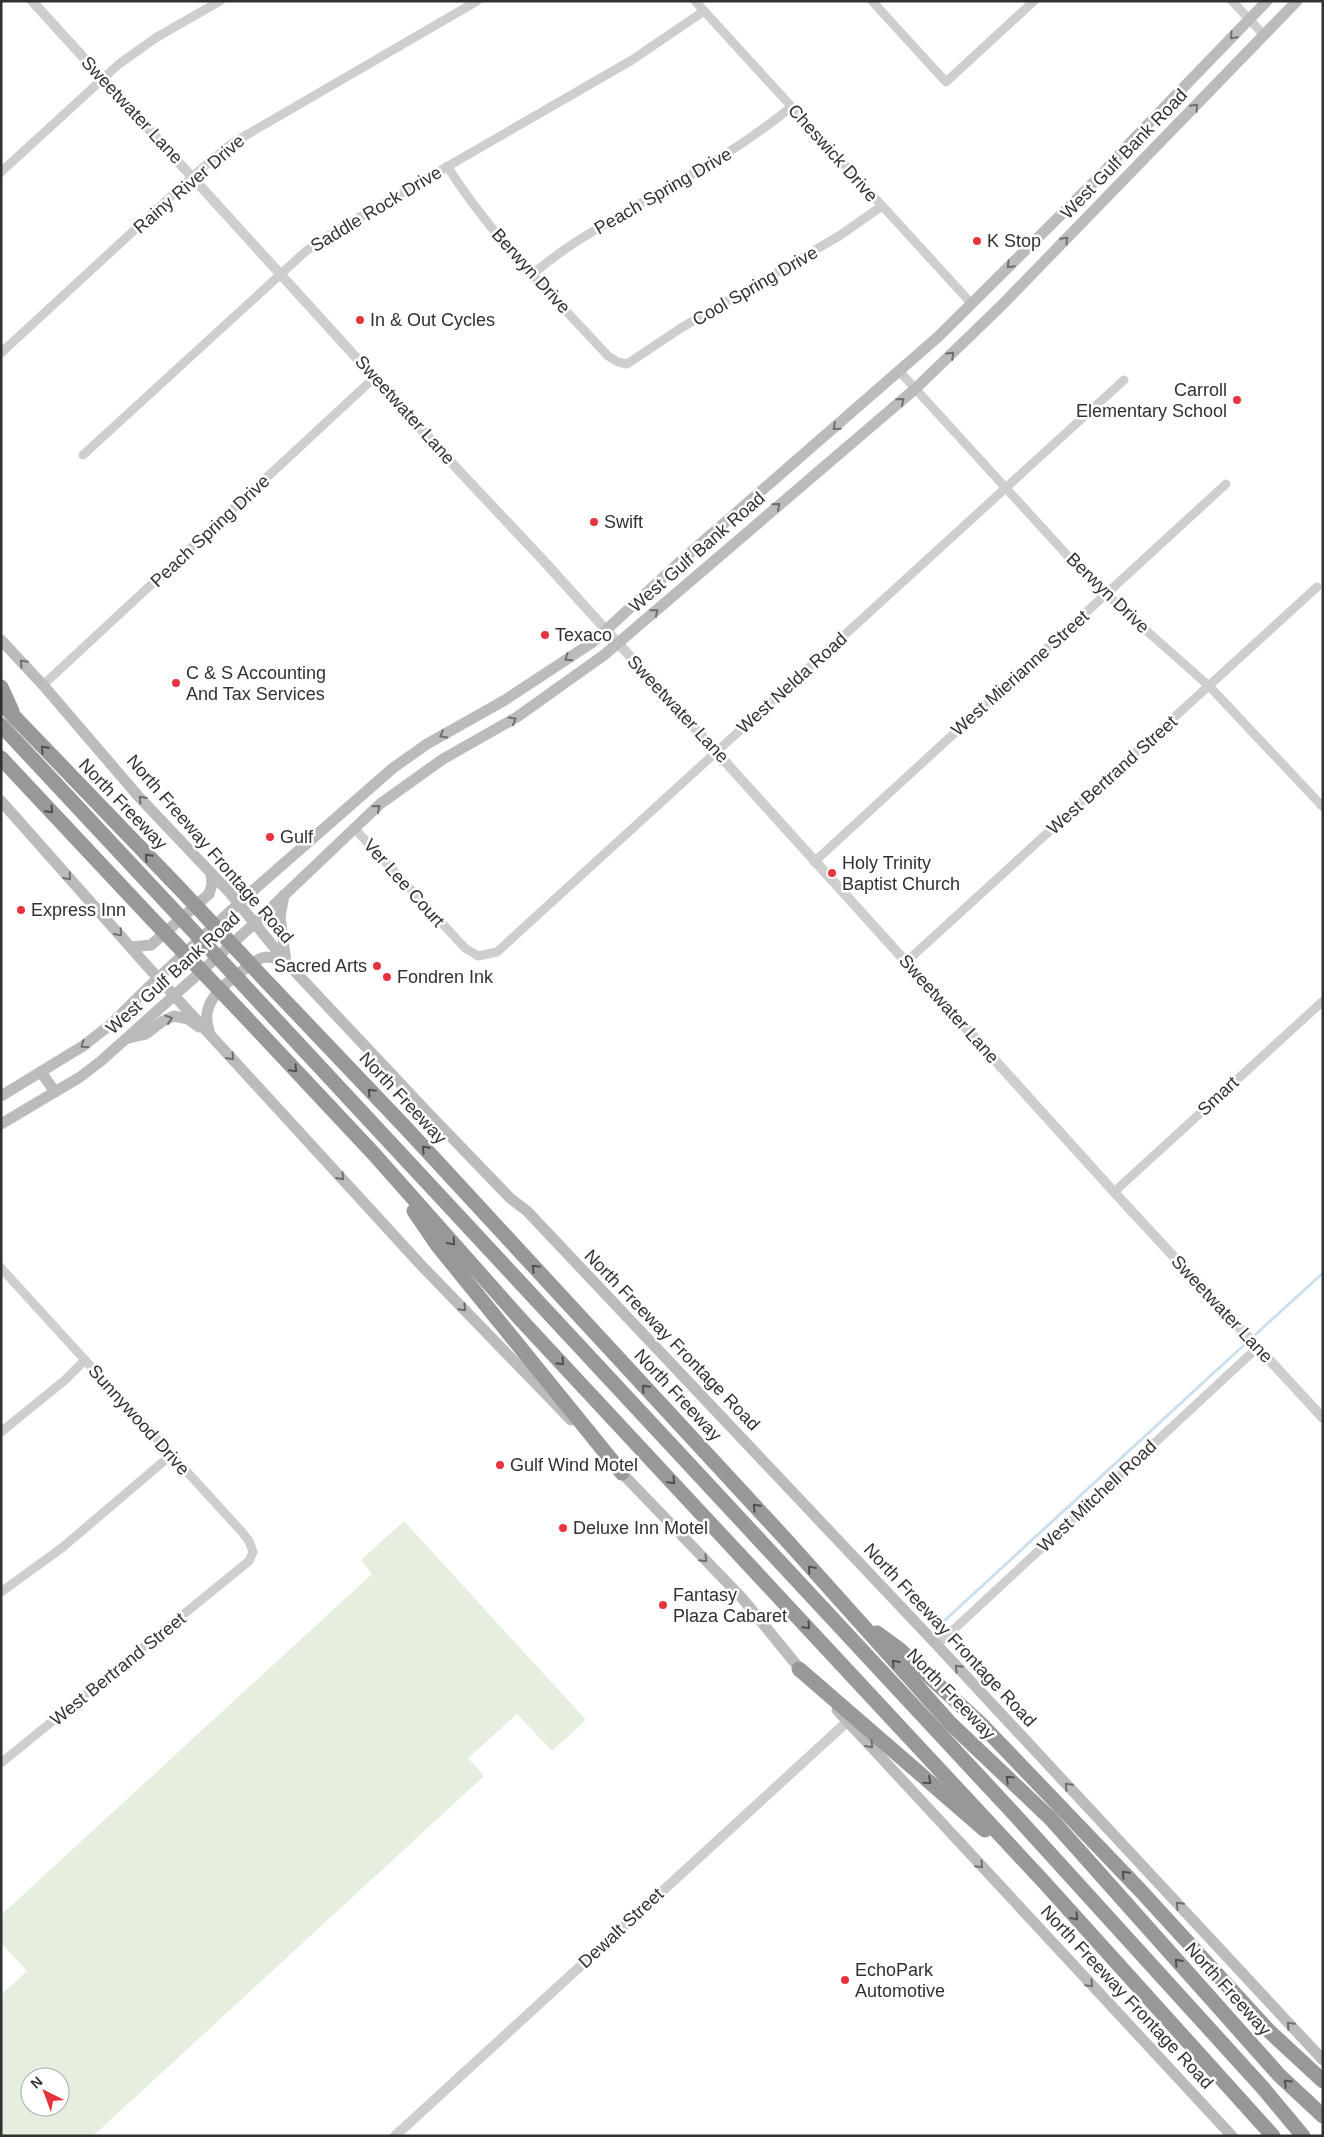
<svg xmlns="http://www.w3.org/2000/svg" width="1324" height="2137" font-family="Helvetica,sans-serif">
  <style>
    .green { fill: #e6eedf; fill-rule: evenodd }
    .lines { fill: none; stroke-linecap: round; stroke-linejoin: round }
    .stream { stroke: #cbdfed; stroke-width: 3 }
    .minor { stroke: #cecece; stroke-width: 9 }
    .tertiary { stroke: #cecece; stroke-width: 10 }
    .secondary { stroke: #bbb; stroke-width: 11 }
    .motorway { stroke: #989898; stroke-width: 15 }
    .motorway-bridge { stroke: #989898; stroke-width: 15 }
    .oneway { stroke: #6f6f6f }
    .oneway2 { stroke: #505050 }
    .poi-dot { fill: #e7333d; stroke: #fff; stroke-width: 2 }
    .labels { text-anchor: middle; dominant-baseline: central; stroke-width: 5; stroke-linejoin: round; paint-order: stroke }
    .street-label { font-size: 18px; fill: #313131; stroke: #fff }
    .poi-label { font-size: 18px; fill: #313131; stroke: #fff; text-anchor: start }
  </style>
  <rect width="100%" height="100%" fill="#fff"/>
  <path class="green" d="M404,1521l182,199 -34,31 -35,-37 -49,44 16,18 -391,360h-92v-141l26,-24 -26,-28v-28l371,-341 -11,-14zM30,2077h30v30h-30z"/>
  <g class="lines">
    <g class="stream">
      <polyline points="1256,1334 1323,1273"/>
      <polyline points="944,1621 1244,1345"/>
    </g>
    <g class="minor">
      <polyline points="695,1 971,303"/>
      <polyline points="872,1 946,82 1034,1"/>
      <polyline points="1232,1 1264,35"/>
      <path d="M447,166c44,70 105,129 161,190l10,6 9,2 54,-36 158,-92 43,-30"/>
      <polyline points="1,172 119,64 157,37 220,1"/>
      <path d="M533,274c33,-29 71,-49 108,-71 53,-29 104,-58 150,-96"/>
      <polyline points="1,353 193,176 231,144 477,1"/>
      <polyline points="900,372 1077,566 1131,617 1209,686 1323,807"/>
      <polyline points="83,455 306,251 334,232 632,60 704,11"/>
      <polyline points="43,685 375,377"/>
      <polyline points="354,828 465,948 478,956 497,952 1124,380"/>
      <polyline points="814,862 1226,484"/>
      <polyline points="906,962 1317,587"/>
      <polyline points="1114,1192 1323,1001"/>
      <polyline points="1,1268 242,1532 249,1541 253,1552 249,1561 1,1763"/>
      <polyline points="1,1432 65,1380 85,1360"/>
      <polyline points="1,1592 63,1547 171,1455"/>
      <polyline points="937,1645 1258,1347"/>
    </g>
    <g class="tertiary">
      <polyline points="32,1 462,474 542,559 1114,1192 1323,1418"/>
      <polyline points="395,2136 848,1721"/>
    </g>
    <g class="secondary">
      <polyline points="1,640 43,685 139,797 230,893 286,962 430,1115 510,1198 527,1211 937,1645 1323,2060"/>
      <polyline points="1,801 148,967 421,1265 571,1420"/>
      <polyline points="284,895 280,917 286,962"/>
      <polyline points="131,947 151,945 209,894 212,884 211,873"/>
      <path d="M209,1030c-10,-26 14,-45 33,-59 7,-5 15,-13 24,-14 6,0 13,3 19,5"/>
      <polyline points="129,1038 146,1034 163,1021 174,1016 188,1019 199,1027"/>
      <polyline points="41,1072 55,1092"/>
      <polyline points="1,1096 83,1046 110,1025 159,977 249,894 393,768 427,744 505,700 593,642 683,559 939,336 1103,173 1123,150 1267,1"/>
      <polyline points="1,1124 80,1077 101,1061 254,924 380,804 443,759 517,717 604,655 915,389 1002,305 1297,1"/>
      <polyline points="617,1468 742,1598 804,1674"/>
      <polyline points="837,1710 1232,2136"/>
    </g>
    <g class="motorway">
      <polyline points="1,687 12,711"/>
      <polyline points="1,703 182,891"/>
      <polyline points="1,725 168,904"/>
      <polyline points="1,758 152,919"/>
      <polyline points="266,981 405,1127 789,1543 951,1724 1051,1819 1279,2075 1323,2116"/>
      <polyline points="252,994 1016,1816 1263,2088 1303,2136"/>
      <polyline points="237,1008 373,1153 522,1321 1043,1881 1273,2136"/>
      <polyline points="414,1211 438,1246 622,1473"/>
      <polyline points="877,1633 899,1649 981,1724 1140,1890 1269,2031 1323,2081"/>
      <polyline points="799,1669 985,1830"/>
    </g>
    <g class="motorway-bridge">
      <polyline points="182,891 266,981"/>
      <polyline points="168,904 252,994"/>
      <polyline points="152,919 237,1008"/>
    </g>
  </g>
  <defs><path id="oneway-chevron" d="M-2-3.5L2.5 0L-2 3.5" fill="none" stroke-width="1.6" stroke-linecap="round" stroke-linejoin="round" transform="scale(1.25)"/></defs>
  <g class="oneway">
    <use href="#oneway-chevron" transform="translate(1233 36) rotate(134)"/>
    <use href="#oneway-chevron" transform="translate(1195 107) rotate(-47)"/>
    <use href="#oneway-chevron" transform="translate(1065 240) rotate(-46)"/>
    <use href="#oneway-chevron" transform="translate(1010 265) rotate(135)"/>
    <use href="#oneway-chevron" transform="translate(951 355) rotate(-44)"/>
    <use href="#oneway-chevron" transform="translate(901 401) rotate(-41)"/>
    <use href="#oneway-chevron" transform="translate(836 427) rotate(139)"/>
    <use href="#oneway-chevron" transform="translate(777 506) rotate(-41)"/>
    <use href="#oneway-chevron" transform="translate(655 612) rotate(-40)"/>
    <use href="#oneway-chevron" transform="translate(568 658) rotate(146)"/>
    <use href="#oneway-chevron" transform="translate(23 663) rotate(-133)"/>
    <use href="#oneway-chevron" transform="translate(513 720) rotate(-30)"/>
    <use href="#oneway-chevron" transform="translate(443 735) rotate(150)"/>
    <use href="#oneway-chevron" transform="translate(142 799) rotate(-132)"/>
    <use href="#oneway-chevron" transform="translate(377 808) rotate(-41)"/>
    <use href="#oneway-chevron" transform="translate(68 877) rotate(49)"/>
    <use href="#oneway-chevron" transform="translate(119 933) rotate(49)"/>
    <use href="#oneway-chevron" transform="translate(169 1019) rotate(-18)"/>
    <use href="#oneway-chevron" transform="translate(84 1045) rotate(145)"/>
    <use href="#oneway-chevron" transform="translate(231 1057) rotate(48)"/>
    <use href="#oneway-chevron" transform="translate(341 1177) rotate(48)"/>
    <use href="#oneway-chevron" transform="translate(463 1308) rotate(46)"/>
    <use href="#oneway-chevron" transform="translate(704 1559) rotate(46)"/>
    <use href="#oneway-chevron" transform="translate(958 1668) rotate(-133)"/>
    <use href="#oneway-chevron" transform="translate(870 1745) rotate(48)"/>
    <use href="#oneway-chevron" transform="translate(1068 1786) rotate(-133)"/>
    <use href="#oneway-chevron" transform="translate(980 1865) rotate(47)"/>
    <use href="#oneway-chevron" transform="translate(1179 1905) rotate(-133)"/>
    <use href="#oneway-chevron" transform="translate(1090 1984) rotate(47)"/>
    <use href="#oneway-chevron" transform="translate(1290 2025) rotate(-133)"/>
  </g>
  <g class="oneway2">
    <use href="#oneway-chevron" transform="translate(44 749) rotate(-133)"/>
    <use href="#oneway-chevron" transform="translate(50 810) rotate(47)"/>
    <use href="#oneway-chevron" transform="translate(148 857) rotate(-134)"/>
    <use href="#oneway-chevron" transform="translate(294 1069) rotate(47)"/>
    <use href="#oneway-chevron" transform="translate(371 1092) rotate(-133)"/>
    <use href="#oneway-chevron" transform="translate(425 1149) rotate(-133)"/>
    <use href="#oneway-chevron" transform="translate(452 1242) rotate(49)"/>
    <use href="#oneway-chevron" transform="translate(535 1268) rotate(-133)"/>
    <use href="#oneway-chevron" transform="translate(561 1362) rotate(47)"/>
    <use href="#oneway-chevron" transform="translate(645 1388) rotate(-133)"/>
    <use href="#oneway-chevron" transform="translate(672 1481) rotate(47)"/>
    <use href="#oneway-chevron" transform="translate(756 1507) rotate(-133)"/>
    <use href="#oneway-chevron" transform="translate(811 1569) rotate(-131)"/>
    <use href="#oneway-chevron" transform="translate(807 1626) rotate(47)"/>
    <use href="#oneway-chevron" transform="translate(895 1663) rotate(-132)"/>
    <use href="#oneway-chevron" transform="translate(1009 1779) rotate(-136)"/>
    <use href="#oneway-chevron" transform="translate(928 1781) rotate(41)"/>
    <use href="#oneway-chevron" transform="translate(1125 1874) rotate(-133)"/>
    <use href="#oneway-chevron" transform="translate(1075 1917) rotate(48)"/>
    <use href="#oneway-chevron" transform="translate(1178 1962) rotate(-132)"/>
    <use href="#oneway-chevron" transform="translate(1287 2083) rotate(-137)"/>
  </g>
  <g class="poi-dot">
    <circle cx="977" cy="241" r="5"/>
    <circle cx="360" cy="320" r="5"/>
    <circle cx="1237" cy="400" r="5"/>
    <circle cx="594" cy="522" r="5"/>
    <circle cx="545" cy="635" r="5"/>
    <circle cx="176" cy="683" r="5"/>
    <circle cx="270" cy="837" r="5"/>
    <circle cx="832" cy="873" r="5"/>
    <circle cx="21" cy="910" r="5"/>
    <circle cx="377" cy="966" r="5"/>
    <circle cx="387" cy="977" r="5"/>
    <circle cx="500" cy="1465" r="5"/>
    <circle cx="563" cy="1528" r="5"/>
    <circle cx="663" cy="1605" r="5"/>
    <circle cx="845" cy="1980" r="5"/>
  </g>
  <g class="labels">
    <g class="street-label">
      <text transform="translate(132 110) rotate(47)">Sweetwater Lane</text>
      <text transform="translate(833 153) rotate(48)">Cheswick Drive</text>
      <text transform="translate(1124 154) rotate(-46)">West Gulf Bank Road</text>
      <text transform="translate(189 184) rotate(-41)">Rainy River Drive</text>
      <text transform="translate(663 191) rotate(-30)">Peach Spring Drive</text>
      <text transform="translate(376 209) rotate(-31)">Saddle Rock Drive</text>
      <text transform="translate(531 271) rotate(48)">Berwyn Drive</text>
      <text transform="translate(755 286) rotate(-30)">Cool Spring Drive</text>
      <text transform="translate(405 410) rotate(48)">Sweetwater Lane</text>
      <text transform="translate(210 531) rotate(-43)">Peach Spring Drive</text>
      <text transform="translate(697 552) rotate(-41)">West Gulf Bank Road</text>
      <text transform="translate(1108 593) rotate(44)">Berwyn Drive</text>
      <text transform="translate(1020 673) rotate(-42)">West Mierianne Street</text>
      <text transform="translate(792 683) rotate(-42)">West Nelda Road</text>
      <text transform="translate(678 709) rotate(47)">Sweetwater Lane</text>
      <text transform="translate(1112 775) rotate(-42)">West Bertrand Street</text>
      <text transform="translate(123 804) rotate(46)">North Freeway</text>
      <text transform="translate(210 849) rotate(49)">North Freeway Frontage Road</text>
      <text transform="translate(404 883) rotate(48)">Ver Lee Court</text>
      <text transform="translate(173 973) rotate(-42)">West Gulf Bank Road</text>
      <text transform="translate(949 1009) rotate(48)">Sweetwater Lane</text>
      <text transform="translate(1218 1096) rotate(-43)">Smart</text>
      <text transform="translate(403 1098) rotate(47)">North Freeway</text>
      <text transform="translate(1222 1309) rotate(47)">Sweetwater Lane</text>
      <text transform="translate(672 1340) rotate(46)">North Freeway Frontage Road</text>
      <text transform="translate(678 1395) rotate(47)">North Freeway</text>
      <text transform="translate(139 1420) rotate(48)">Sunnywood Drive</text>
      <text transform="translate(1097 1496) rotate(-43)">West Mitchell Road</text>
      <text transform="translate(950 1635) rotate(47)">North Freeway Frontage Road</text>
      <text transform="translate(118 1669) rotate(-39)">West Bertrand Street</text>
      <text transform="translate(951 1694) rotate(46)">North Freeway</text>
      <text transform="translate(621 1928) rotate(-43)">Dewalt Street</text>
      <text transform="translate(1228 1989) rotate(48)">North Freeway</text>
      <text transform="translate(1127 1997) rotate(47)">North Freeway Frontage Road</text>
    </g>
    <g class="poi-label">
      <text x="987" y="241">K Stop</text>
      <text x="370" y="320">In &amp; Out Cycles</text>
      <text x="1227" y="390" text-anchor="end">Carroll<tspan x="1227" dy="21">Elementary School</tspan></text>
      <text x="604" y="522">Swift</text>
      <text x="555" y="635">Texaco</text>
      <text x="186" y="673">C &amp; S Accounting<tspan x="186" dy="21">And Tax Services</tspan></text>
      <text x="280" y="837">Gulf</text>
      <text x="842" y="863">Holy Trinity<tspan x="842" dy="21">Baptist Church</tspan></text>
      <text x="31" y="910">Express Inn</text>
      <text x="367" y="966" text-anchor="end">Sacred Arts</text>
      <text x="397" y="977">Fondren Ink</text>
      <text x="510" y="1465">Gulf Wind Motel</text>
      <text x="573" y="1528">Deluxe Inn Motel</text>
      <text x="673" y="1595">Fantasy<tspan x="673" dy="21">Plaza Cabaret</tspan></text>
      <text x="855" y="1970">EchoPark<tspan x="855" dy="21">Automotive</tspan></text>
    </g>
  </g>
  <rect width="1324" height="2137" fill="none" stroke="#313131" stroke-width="5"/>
  <g transform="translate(45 2092) rotate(318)"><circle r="24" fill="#ffffff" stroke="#adadad"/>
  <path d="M0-4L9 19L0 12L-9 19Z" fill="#e7333d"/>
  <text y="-8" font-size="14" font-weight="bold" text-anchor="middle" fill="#313131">N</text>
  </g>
</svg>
